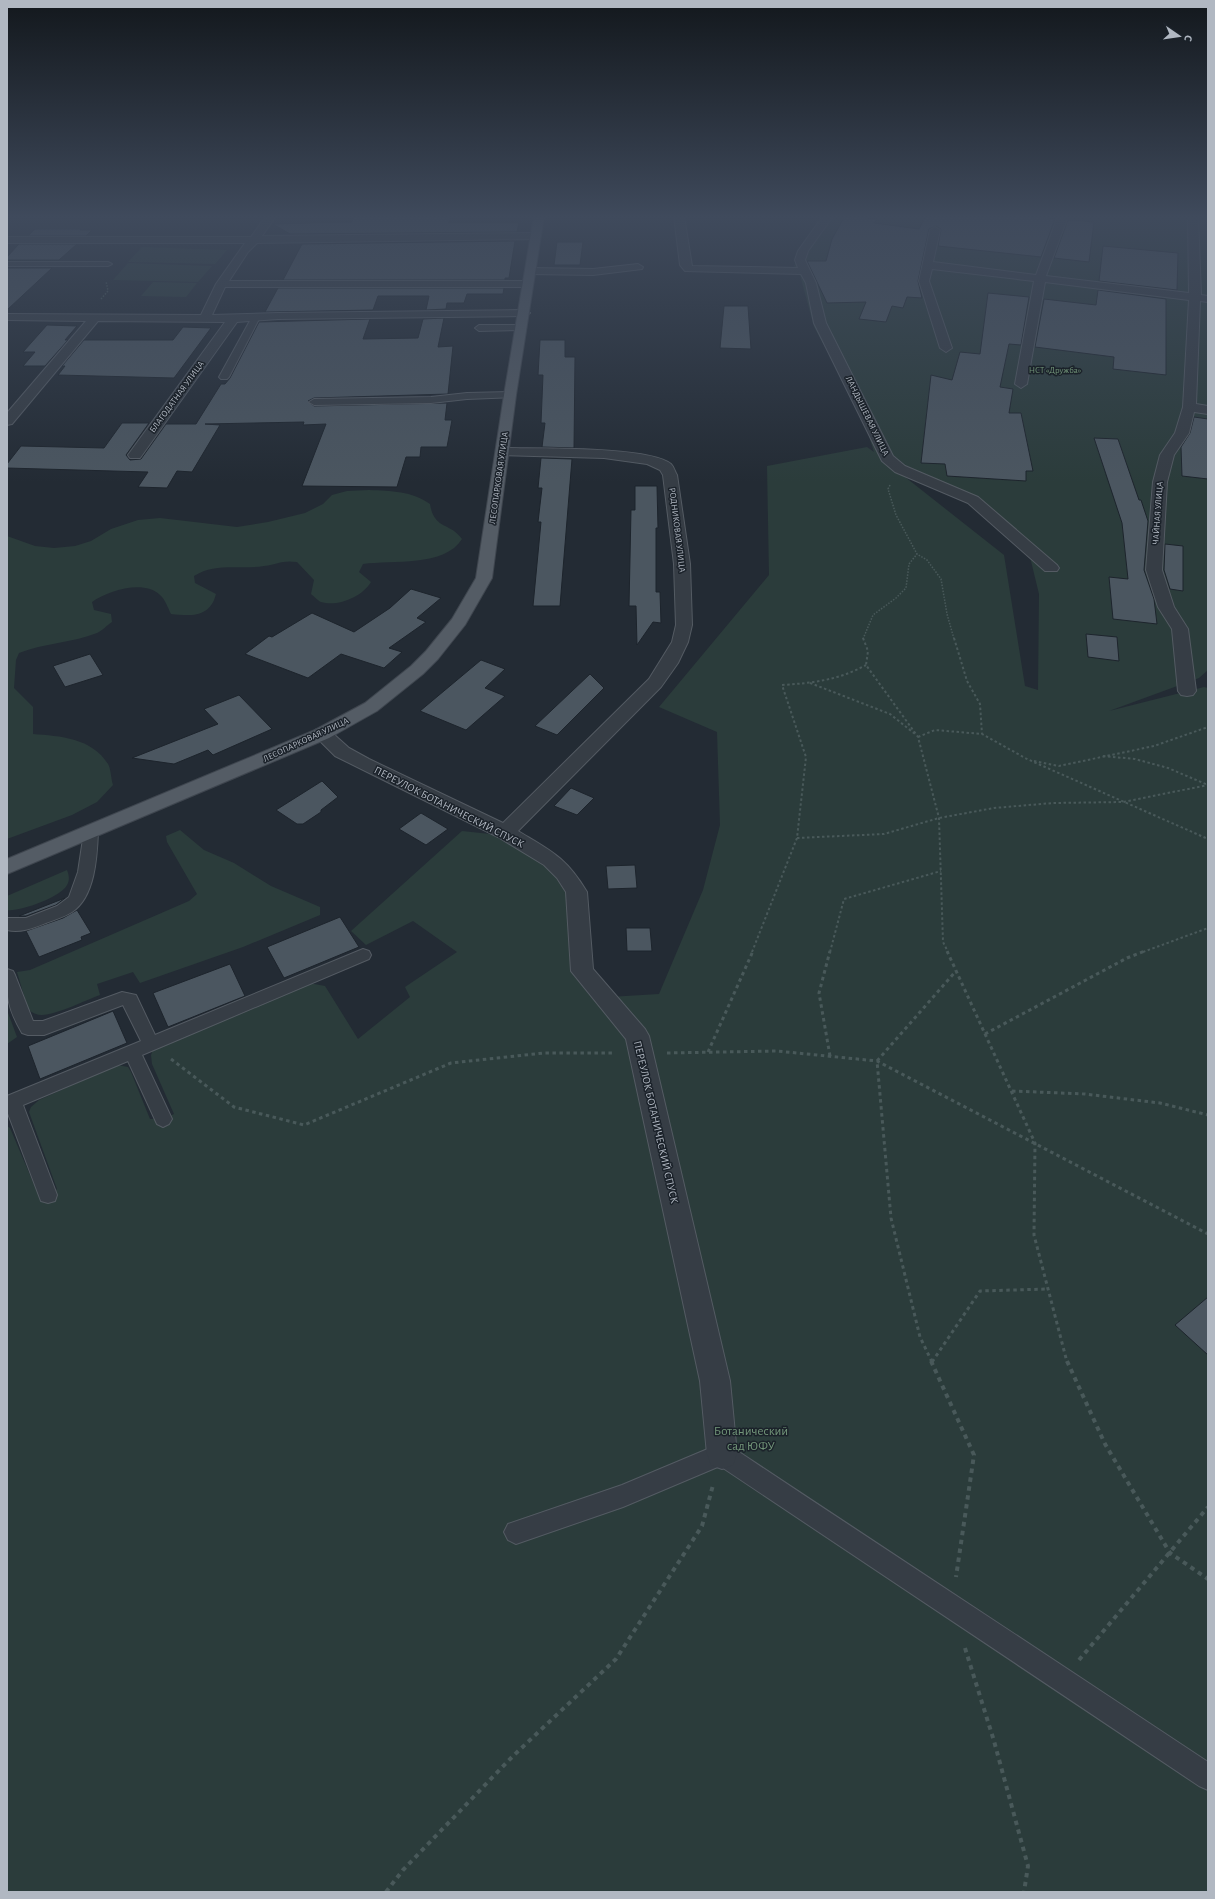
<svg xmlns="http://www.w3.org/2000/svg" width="1215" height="1899" font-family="'Alegreya Sans',sans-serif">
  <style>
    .green { fill: #2b3c3b; fill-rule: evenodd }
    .building { fill: #4b5660; stroke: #1d242c }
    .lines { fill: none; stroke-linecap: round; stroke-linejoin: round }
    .service-casing { stroke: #545b63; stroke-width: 2 }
    .minor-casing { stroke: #545b63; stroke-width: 2 }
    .primary-casing { stroke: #3f464f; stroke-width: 2 }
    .path-far3 { stroke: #49595a; stroke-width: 1.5; stroke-dasharray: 1.5 1.5; stroke-linecap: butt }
    .path-far2 { stroke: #49595a; stroke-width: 2; stroke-dasharray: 2.5 2.5; stroke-linecap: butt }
    .path-far1 { stroke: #49595a; stroke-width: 3; stroke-dasharray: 3.5 3.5; stroke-linecap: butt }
    .path { stroke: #49595a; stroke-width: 4; stroke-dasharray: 4.5 4.5; stroke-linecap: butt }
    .service { fill: #363d45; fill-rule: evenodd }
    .minor { fill: #363d45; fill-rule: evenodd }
    .primary { fill: #545c65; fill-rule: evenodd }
    .labels { text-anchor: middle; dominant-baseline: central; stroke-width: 3; stroke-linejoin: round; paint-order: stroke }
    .far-park-label { font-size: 9px; fill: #729579; stroke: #1b222a }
    .far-street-label { font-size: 9px; fill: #b1b8c2; stroke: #1b222a }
    .street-label { font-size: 11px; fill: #b1b8c2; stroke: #1b222a }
    .near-park-label { font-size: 13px; fill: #729579; stroke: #1b222a }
  </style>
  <rect width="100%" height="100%" fill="#232b34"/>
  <g class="green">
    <path d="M821,216h387v454l-9,8 -90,33 95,-24 4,1v1204h-1201v-766l3,2 31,73 16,-12 -28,-77 2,-5 8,-7 78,-35 11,2 3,5 19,47h13l11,-5 -22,-50 -1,-9 2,-5 156,-67 16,3 33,53 52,-42 -5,-10 52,-35 -44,-31 -47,24 -15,-14 111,-100 28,3 42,21 24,20 12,16 5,84 19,23 67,-4 44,-104 17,-65 -3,-93 -58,-25 110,-132 -2,-109 100,-19 7,5 -12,-37 -48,-88 -14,-52 -6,-9zM881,458l84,36 65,63 9,37 -1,96 -13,-4 -21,-131z"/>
    <polygon points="142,247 227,250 215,264 128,262"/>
    <polygon points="128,263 212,266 198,282 113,280"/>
    <polygon points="153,282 197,283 186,297 141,296"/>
    <path d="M369,490c22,1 43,1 61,14 4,26 20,18 32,35 -17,28 -70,21 -99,25l-4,8 12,10c-9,15 -33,25 -50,20 -3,-1 -7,-6 -10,-8l3,-14 -17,-18c-15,-2 -19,2 -33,4 -25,4 -48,-4 -70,10l1,7 21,11c-6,24 -25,22 -45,20 -3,-6 -6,-15 -11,-19 -16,-16 -53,-4 -68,7l2,8 17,4 1,8c-5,3 -10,9 -15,11 -25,10 -53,10 -78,20l-3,7 -2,28 19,19v27c27,2 59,4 75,30 3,5 3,15 5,21l-16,17 -25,13 -65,24v-303l28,10 19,2 21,-2 16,-5 20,-12 27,-9 22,-2 77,9 31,-5 37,-9 18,-9 9,-9 15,-4z"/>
    <path d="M180,830l24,20 30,13 37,23 49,21v8l-77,32 -103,36 -7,-11 -36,12 3,11c-14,5 -44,20 -58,20 -5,0 -10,-2 -14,-6l-11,-37 13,-2 159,-69 8,-7 -30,-52 -1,-6z"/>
    <path d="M67,870c2,5 3,10 0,15 -6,12 -47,27 -60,25v-14z"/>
    <polygon points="7,1010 17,1037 7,1044"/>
  </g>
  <g class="building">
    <polygon points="354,216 451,216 449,223 519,223 517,232 290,234 273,224 352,222"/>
    <polygon points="845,216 877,219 874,223 919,229 926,216 1033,216 1055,219 1041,257 938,246 941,229 936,226 929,229 918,281 922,298 907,297 903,308 892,306 886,322 859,319 866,302 827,303 807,261 826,261 832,239"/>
    <polygon points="1068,220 1094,222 1089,262 1054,258"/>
    <polygon points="35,229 81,229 80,230 92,230 86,236 28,236"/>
    <polygon points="515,241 509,278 505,278 505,280 283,280 302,244"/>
    <polygon points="557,242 583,242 580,265 554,265"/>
    <polygon points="19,244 77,244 59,260 7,260 7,257"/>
    <polygon points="1103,246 1178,253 1177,290 1099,281"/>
    <polygon points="7,268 52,268 7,310"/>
    <polygon points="278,288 504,288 503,294 467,294 464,303 447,303 446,309 426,310 429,296 378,296 373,310 265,312"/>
    <polygon points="1098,290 1166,299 1166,375 1113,369 1114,357 1035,347 1044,299 1096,305"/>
    <polygon points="988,293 1029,297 1021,345 1009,344 1000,387 1013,389 1009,413 1021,413 1033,471 1026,471 1026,481 947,476 945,464 921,463 931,375 952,380 960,352 980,354"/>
    <polygon points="724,306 748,306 751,349 720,348"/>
    <polygon points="444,318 438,347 453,346 448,394 314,398 308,401 314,406 447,403 445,420 452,420 447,447 421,447 420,457 406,457 397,487 302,486 326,424 303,425 304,422 205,424 220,425 192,472 177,471 167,488 138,487 148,472 7,468 7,464 21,446 104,448 122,423 149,423 126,455 130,460 141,459 166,424 196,424 221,384 225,384 230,378 259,322 370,319 363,339 418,338 423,319"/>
    <polygon points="47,325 77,326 65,340 68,340 45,366 23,366 35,352 23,352"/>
    <polygon points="183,327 211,328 174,378 58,375 65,366 62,366 84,340 173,340"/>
    <polygon points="540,340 565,340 565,357 575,357 574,448 542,447 545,423 541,423 543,375 538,375"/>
    <polygon points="1194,417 1208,419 1208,479 1182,476 1181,447 1190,433"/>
    <polygon points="1094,438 1118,439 1139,500 1141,500 1148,521 1144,570 1154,599 1157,624 1113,619 1109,577 1128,579 1122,523"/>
    <polygon points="541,458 572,459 560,606 533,606 541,522 538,522 542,488 538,488"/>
    <polygon points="635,486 657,486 658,528 656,528 656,592 660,592 661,623 653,622 637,645 636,606 629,606 631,510 635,510"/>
    <polygon points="1165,544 1183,546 1183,591 1170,589 1164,570"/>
    <polygon points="411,589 441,598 417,618 426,622 389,648 402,652 384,668 341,654 308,678 245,654 269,636 272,637 312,613 354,632 390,608"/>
    <polygon points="1086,634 1117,637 1119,661 1088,657"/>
    <polygon points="90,654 103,675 65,687 53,666"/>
    <polygon points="481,660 505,669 485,688 505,696 466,730 420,711"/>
    <polygon points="590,674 604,688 557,735 535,726"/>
    <polygon points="239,695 272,729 213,755 208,750 174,764 132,758 218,724 204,709"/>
    <polygon points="322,781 338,797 321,810 321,812 303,824 297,824 276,810"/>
    <polygon points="571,788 594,798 577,815 554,806"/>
    <polygon points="421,813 448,829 426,845 399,829"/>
    <polygon points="635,865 637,888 608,889 606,866"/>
    <polygon points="65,898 56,905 26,916 19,916"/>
    <polygon points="77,910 91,933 81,937 82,940 39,957 26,931 63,918"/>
    <polygon points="340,917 359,947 284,978 267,947"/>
    <polygon points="626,928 650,928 652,951 627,951"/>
    <polygon points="230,964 245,996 168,1027 153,993"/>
    <polygon points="113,1011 127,1043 40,1079 28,1046"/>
    <polygon points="1208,1297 1208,1355 1175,1325"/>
  </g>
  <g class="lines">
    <defs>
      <g id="service">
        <polygon points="7,262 108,262 112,264 108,266 7,266"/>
        <polygon points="256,314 260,317 229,377 227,379 221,379 219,377 252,317"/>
        <polygon points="522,325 526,328 525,330 479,331 475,328 479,325"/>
        <polygon points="510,392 515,395 513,397 467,399 431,403 314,405 309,402 314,399 431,397 467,393"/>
        <path d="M91,827l5,2 2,3c-1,25 -3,65 -26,80 -8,5 -18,8 -26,11 -13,5 -25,10 -39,7v-12h19l31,-12 12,-9 9,-25 6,-40 2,-3z"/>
        <path d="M363,949l6,2 2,4 -2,4 -227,96 30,64 -3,5 -6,3 -6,-3 -29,-63 -105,44 34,90 -2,6 -7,2 -7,-2 -34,-90v-15l134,-55 -18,-36 -79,30h-16l-6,-2c-15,-26 -15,-36 -15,-64l6,2 2,4 18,46h10l79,-29 14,3 19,40z"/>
        <path d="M722,1443l8,3c159,106 319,210 478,316v28l-9,-4c-159,-107 -319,-213 -479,-320l-97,41 -107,37 -8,-4 -4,-8 4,-8 114,-39z"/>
      </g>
      <g id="minor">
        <polygon points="266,216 276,216 262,236 535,233 540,236 535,239 257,243 248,252 229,281 528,281 533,284 528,287 225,287 212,315 278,313 524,310 530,313 524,316 278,319 237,322 140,458 130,458 128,455 225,322 98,321 12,424 7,425 7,413 86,321 7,320 7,314 201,315 216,284 245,243 7,243 7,237 251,237"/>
        <polygon points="674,216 684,216 692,266 798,268 795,260 798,251 823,216 833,216 808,251 805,260 816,283 826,323 893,456 905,466 978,497 1057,565 1059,568 1057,571 1045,571 968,503 895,472 882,461 814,323 806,283 801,274 685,271 680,265"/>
        <polygon points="1058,216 1068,216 1046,276 1189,293 1188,216 1198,216 1201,295 1208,296 1208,302 1200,301 1196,404 1208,406 1208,414 1194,412 1189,433 1174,455 1167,482 1162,570 1174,607 1188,629 1196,691 1193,695 1187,696 1181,695 1178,691 1172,629 1158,607 1146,570 1153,482 1160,455 1175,433 1183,407 1189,300 1045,282 1027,384 1021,388 1015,384 1034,281 932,269 929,281 952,348 946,352 940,348 919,281 930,230 935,227 940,230 933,262 1036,275"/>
        <polygon points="638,264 643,267 642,269 593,275 530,274 525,271 530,268 593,269"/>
        <path d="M503,448c32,1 146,-2 168,16 3,3 4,8 6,11l13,89 2,61 -4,17 -10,21 -17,24 -143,144c33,20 48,26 69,61l6,77 52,60 4,7 81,345 7,73 -4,11 -11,4 -11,-4 -4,-11 -7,-73 -74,-342 -55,-68 -5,-79 -9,-14 -13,-13 -46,-28 -163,-81 -22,-22 2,-4 7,-2 7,2 20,18 20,11 134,64 146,-144 23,-37 4,-17 -2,-61 -11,-89 -3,-5 -13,-6 -43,-6 -106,-3 -2,-3 2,-3z"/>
      </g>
      <polygon id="primary" points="534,216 544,216 516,395 492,578 465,625 438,659 423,674 377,711 329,738 7,874 7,859 315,730 365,703 411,666 426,651 452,619 476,578 504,395"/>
    </defs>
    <use href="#service" class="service-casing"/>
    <use href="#minor" class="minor-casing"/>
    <use href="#primary" class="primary-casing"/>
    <g class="path-far3">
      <polyline points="101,299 108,291 106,281"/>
      <polyline points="890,485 888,489 896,515 917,554 927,560 941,579 947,614 954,639"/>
      <polyline points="863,639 873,615 896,598 906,588 909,564 917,554"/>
    </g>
    <g class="path-far2">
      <polyline points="863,638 868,651 866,665 918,737 939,818 943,942 948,952"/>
      <polyline points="954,638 967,681 980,704 982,734"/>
      <polyline points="810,683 890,714 915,734"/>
      <polyline points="918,737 935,730 982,734 1027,759 1208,839"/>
      <polyline points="1103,756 1135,759 1168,768 1208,785"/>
      <polyline points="1034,761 1059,766 1154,746 1208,727"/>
      <polyline points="797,838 884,834 939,818 994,808 1053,803 1123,802 1208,785"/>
      <path d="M752,952l45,-114 9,-81 -24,-72c31,-2 57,-5 84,-20"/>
      <polyline points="830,952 844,899 941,871"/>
      <polyline points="1143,952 1208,928"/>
    </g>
    <g class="path-far1">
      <polyline points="947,951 1035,1143 1034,1235 1067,1362"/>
      <polyline points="985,1034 1127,958 1145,951"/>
      <polyline points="708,1052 753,951"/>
      <polyline points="667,1053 777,1051 877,1061 1208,1234"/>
      <polyline points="830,1056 819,993 830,951"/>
      <polyline points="171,1059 234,1107 304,1125 451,1063 544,1053 614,1053"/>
      <polyline points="1012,1091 1085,1094 1160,1103 1208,1115"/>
      <polyline points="932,1362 980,1291 1047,1289"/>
      <polyline points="932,1362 920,1337 891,1218 877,1061 956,971"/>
    </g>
    <g class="path">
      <polyline points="931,1361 974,1455 956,1577"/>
      <polyline points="1067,1361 1105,1444 1170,1553 1208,1579"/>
      <polyline points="965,1648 994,1741 1028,1866 1024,1892"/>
      <polyline points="1079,1660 1208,1507"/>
      <polyline points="386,1892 403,1870 513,1756 616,1659 702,1526 713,1485"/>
    </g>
    <use href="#service" class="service"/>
    <use href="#minor" class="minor"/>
    <use href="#primary" class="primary"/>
  </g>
  <linearGradient id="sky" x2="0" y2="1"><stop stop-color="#13181d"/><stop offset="0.45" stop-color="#3f4a5c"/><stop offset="1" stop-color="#3f4a5c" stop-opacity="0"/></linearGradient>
  <rect width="1215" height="482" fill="url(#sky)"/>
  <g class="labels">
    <g class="far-park-label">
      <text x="1055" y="370">НСТ «Дружба»</text>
    </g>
    <g class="far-street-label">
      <text transform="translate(177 397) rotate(-54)">БЛАГОДАТНАЯ УЛИЦА</text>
      <text transform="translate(867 416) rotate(64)">ЛАНДЫШЕВАЯ УЛИЦА</text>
      <text transform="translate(499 478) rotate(-82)">ЛЕСОПАРКОВАЯ УЛИЦА</text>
      <text transform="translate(1158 513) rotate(-86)">ЧАЙНАЯ УЛИЦА</text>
      <text transform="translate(677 530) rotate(83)">РОДНИКОВАЯ УЛИЦА</text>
      <text transform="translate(306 740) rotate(-25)">ЛЕСОПАРКОВАЯ УЛИЦА</text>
    </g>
    <g class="street-label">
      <text transform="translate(449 807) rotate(27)">ПЕРЕУЛОК БОТАНИЧЕСКИЙ СПУСК</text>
      <text transform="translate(656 1122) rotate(77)">ПЕРЕУЛОК БОТАНИЧЕСКИЙ СПУСК</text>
    </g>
    <g class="near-park-label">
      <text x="751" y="1431">Ботанический<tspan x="751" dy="15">сад ЮФУ</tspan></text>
    </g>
  </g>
  <rect width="1215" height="1899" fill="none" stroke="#b1b8c2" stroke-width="16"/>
  <g transform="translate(1179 36) rotate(103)" stroke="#1b222a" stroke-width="3" paint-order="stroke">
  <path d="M0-3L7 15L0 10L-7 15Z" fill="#b1b8c2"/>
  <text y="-6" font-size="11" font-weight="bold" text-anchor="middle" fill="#b1b8c2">С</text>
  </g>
</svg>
